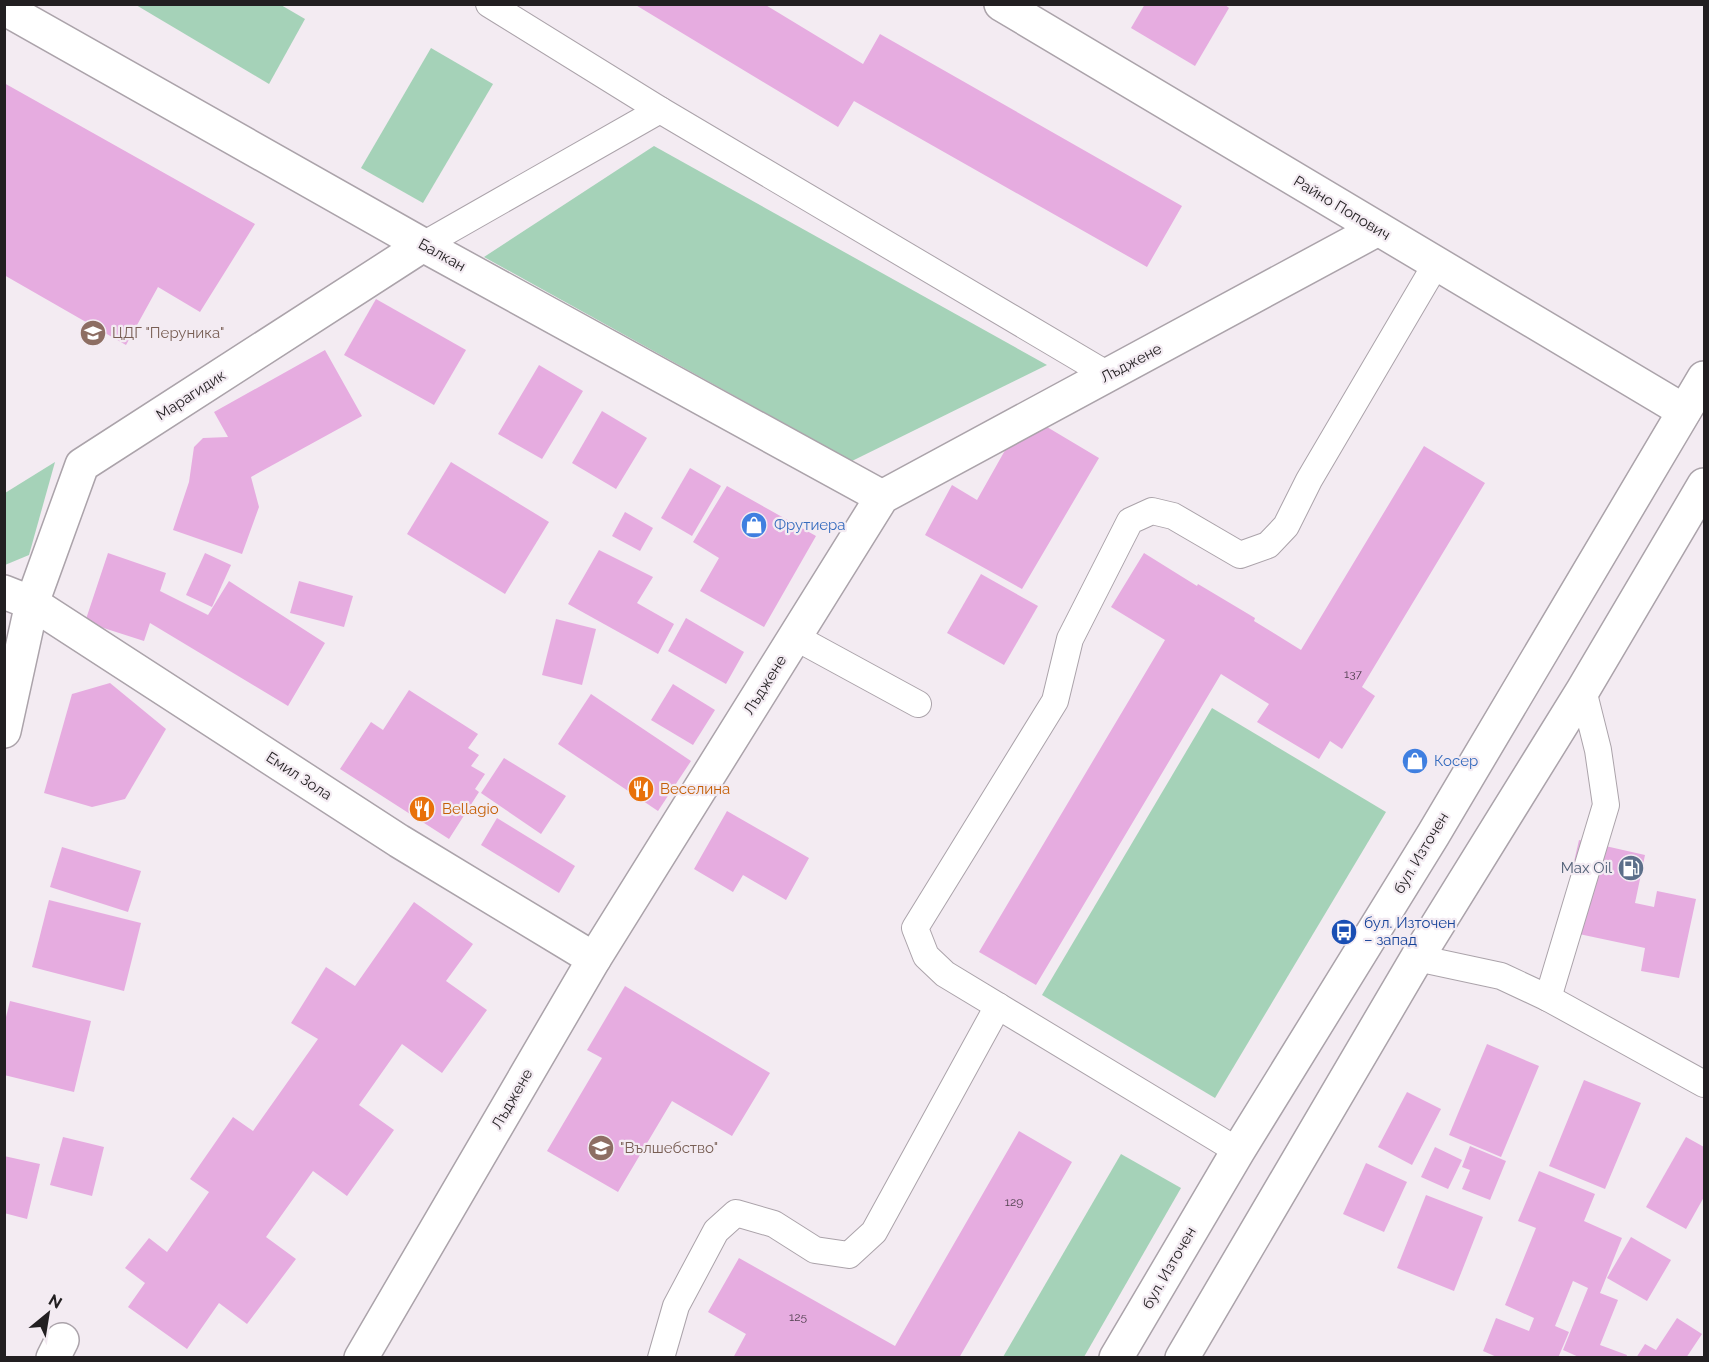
<svg xmlns="http://www.w3.org/2000/svg" width="1709" height="1362" font-family="Raleway,sans-serif">
  <style>
    .green { fill: #a5d2b8 }
    .building { fill: #e6ace0 }
    .lines { fill: none; stroke-linecap: round; stroke-linejoin: round }
    .lane-casing { stroke: #aba3aa; stroke-width: 28 }
    .street-casing { stroke: #aba3aa; stroke-width: 36 }
    .primary-casing { stroke: #aba3aa; stroke-width: 36 }
    .lane { stroke: #fff; stroke-width: 26 }
    .street { stroke: #fff; stroke-width: 33 }
    .primary { stroke: #fff; stroke-width: 33 }
    .labels { text-anchor: middle; dominant-baseline: central; stroke-width: 4.5; stroke-linejoin: round; paint-order: stroke }
    .number-label { font-size: 12px; fill: #534251 }
    .street-label { font-size: 15px; fill: #221f21; stroke: #f3ebf2 }
    .education-label { font-size: 15px; fill: #785e54; stroke: #f3ebf2; text-anchor: start }
    .shop-label { font-size: 15px; fill: #366cbe; stroke: #f3ebf2; text-anchor: start }
    .food-label { font-size: 15px; fill: #c56008; stroke: #f3ebf2; text-anchor: start }
    .service-label { font-size: 15px; fill: #4e5e75; stroke: #f3ebf2; text-anchor: end }
    .transit-label { font-size: 15px; fill: #164399; stroke: #f3ebf2; text-anchor: start }
  </style>
  <rect width="100%" height="100%" fill="#f3ebf2"/>
  <g class="green">
    <polygon points="136,5 281,5 305,19 269,84"/>
    <polygon points="431,48 493,84 423,203 361,168"/>
    <polygon points="654,146 1047,365 852,461 484,257"/>
    <polygon points="55,462 29,555 5,565 5,493"/>
    <polygon points="1212,708 1386,812 1215,1098 1042,995"/>
    <polygon points="1121,1154 1181,1188 1084,1357 1003,1357"/>
  </g>
  <g class="building">
    <polygon points="634,4 764,4 863,64 880,34 1182,206 1147,267 854,101 838,127"/>
    <polygon points="1145,4 1224,4 1229,8 1195,66 1131,28"/>
    <polygon points="4,83 255,224 200,312 158,287 126,345 4,275"/>
    <polygon points="376,299 466,350 434,405 344,355"/>
    <polygon points="325,350 362,416 251,477 259,507 242,554 173,530 189,482 194,447 203,438 228,437 214,412"/>
    <polygon points="539,365 583,391 542,459 498,434"/>
    <polygon points="602,411 647,438 616,489 572,463"/>
    <polygon points="1047,427 1099,458 1022,589 925,535 952,485 977,500 1008,445"/>
    <polygon points="1424,446 1485,483 1362,687 1375,696 1342,749 1330,741 1319,759 1257,722 1269,704 1221,674 1036,985 979,952 1165,640 1111,607 1144,553 1197,586 1198,584 1255,618 1254,621 1301,650"/>
    <polygon points="451,462 549,522 505,594 407,534"/>
    <polygon points="690,468 721,486 692,536 661,518"/>
    <polygon points="727,486 816,536 764,627 700,591 719,558 693,542"/>
    <polygon points="625,512 653,528 640,551 612,536"/>
    <polygon points="599,550 653,577 637,603 674,624 658,654 568,604"/>
    <polygon points="108,553 166,573 160,591 208,615 229,581 325,643 288,706 150,623 144,641 85,622"/>
    <polygon points="205,553 231,565 212,607 186,595"/>
    <polygon points="981,574 1038,606 1004,665 947,633"/>
    <polygon points="299,581 353,596 344,627 290,613"/>
    <polygon points="686,618 744,652 726,684 668,651"/>
    <polygon points="556,619 596,629 582,685 542,675"/>
    <polygon points="110,683 166,729 125,799 92,807 44,793 72,694"/>
    <polygon points="673,684 715,710 693,745 651,720"/>
    <polygon points="409,690 478,734 468,748 479,755 471,766 485,774 475,789 479,792 449,839 340,769 371,722 383,730"/>
    <polygon points="591,694 691,761 658,811 558,744"/>
    <polygon points="504,758 566,796 541,834 481,793"/>
    <polygon points="727,811 809,858 786,900 743,875 733,892 694,869"/>
    <polygon points="497,818 575,866 559,893 481,845"/>
    <polygon points="1579,840 1645,855 1635,903 1654,907 1657,891 1696,899 1679,978 1641,971 1645,948 1579,934 1570,879"/>
    <polygon points="62,847 141,871 128,912 50,887"/>
    <polygon points="49,900 141,923 124,991 32,967"/>
    <polygon points="414,902 473,944 446,981 487,1010 442,1073 402,1044 359,1105 394,1130 347,1196 313,1171 266,1237 296,1259 247,1324 219,1303 187,1349 128,1307 145,1283 125,1268 149,1238 167,1252 209,1192 190,1179 233,1117 253,1131 318,1039 291,1023 326,967 355,986"/>
    <polygon points="625,986 770,1073 732,1136 672,1101 618,1192 547,1151 602,1058 587,1050"/>
    <polygon points="10,1001 91,1021 74,1092 4,1075 4,1025"/>
    <polygon points="1487,1044 1539,1066 1501,1157 1449,1135"/>
    <polygon points="1584,1080 1641,1103 1605,1189 1549,1166"/>
    <polygon points="1407,1092 1441,1109 1412,1165 1378,1147"/>
    <polygon points="1019,1131 1072,1162 959,1358 733,1358 746,1334 708,1312 739,1258 895,1346"/>
    <polygon points="63,1137 104,1147 92,1196 50,1185"/>
    <polygon points="1686,1137 1704,1147 1704,1197 1686,1229 1646,1207"/>
    <polygon points="1470,1146 1506,1161 1490,1200 1462,1189 1470,1170 1462,1167"/>
    <polygon points="1435,1147 1462,1160 1448,1189 1421,1177"/>
    <polygon points="4,1156 40,1164 27,1219 4,1213"/>
    <polygon points="1366,1163 1407,1182 1384,1232 1343,1214"/>
    <polygon points="1539,1171 1595,1194 1584,1221 1622,1238 1600,1293 1618,1300 1600,1345 1627,1355 1626,1358 1581,1358 1563,1350 1588,1288 1573,1281 1555,1326 1569,1332 1558,1358 1499,1358 1483,1351 1496,1318 1529,1331 1534,1318 1505,1305 1536,1228 1518,1221"/>
    <polygon points="1426,1195 1483,1217 1454,1291 1397,1268"/>
    <polygon points="1631,1237 1671,1260 1647,1301 1607,1278"/>
    <polygon points="1677,1318 1702,1334 1686,1358 1636,1358 1645,1344 1656,1350"/>
  </g>
  <g class="lines">
    <defs>
      <g id="lane">
        <polyline points="489,4 660,110 1108,375"/>
        <polyline points="423,245 660,110"/>
        <polyline points="795,637 918,704"/>
        <polyline points="1417,958 1501,976 1548,998 1704,1084"/>
        <polyline points="1548,998 1606,805 1598,750 1583,690"/>
        <polyline points="1238,1151 945,974 926,956 915,928 1055,701 1070,639 1130,521 1152,511 1173,516 1240,555 1268,545 1286,526 1309,480 1436,264"/>
        <polyline points="661,1358 676,1306 716,1231 736,1213 774,1224 815,1250 849,1255 874,1232 998,1006"/>
      </g>
      <g id="street">
        <polyline points="1001,4 1684,411"/>
        <polyline points="4,8 423,245 882,497"/>
        <polyline points="4,592 32,603 399,841 594,959"/>
        <polyline points="4,731 32,603 82,465 423,245"/>
        <polyline points="53,1358 62,1340"/>
        <polyline points="361,1358 594,959 882,497 1378,229"/>
      </g>
      <g id="primary">
        <polyline points="1116,1358 1238,1151 1433,835 1704,378"/>
        <polyline points="1182,1358 1417,958 1583,690 1704,485"/>
      </g>
    </defs>
    <use href="#lane" class="lane-casing"/>
    <use href="#street" class="street-casing"/>
    <use href="#primary" class="primary-casing"/>
    <use href="#lane" class="lane"/>
    <use href="#street" class="street"/>
    <use href="#primary" class="primary"/>
  </g>
  <defs>
    <symbol id="school-disc" viewBox="-11 -11 22 22"><circle r="9.5" fill="#8d6e63" stroke="#f3ebf2"/><path d="M0-5L7-2L0 1L-7-2ZM-4 1L0 2.5L4 1V4Q0 6-4 4Z" fill="#fff"/></symbol>
    <symbol id="shop-disc" viewBox="-11 -11 22 22"><circle r="9.5" fill="#3f7fe0" stroke="#f3ebf2"/><path d="M-5-2.5h2.3a2.7 3.5 0 0 1 5.4 0H5L5.5 6h-11ZM-1.5-2.5h3a1.5 2.3 0 0 0-3 0Z" fill="#fff"/></symbol>
    <symbol id="restaurant-disc" viewBox="-11 -11 22 22"><circle r="9.5" fill="#e8710a" stroke="#f3ebf2"/><path d="M-5-6h1v4h1v-4h1v4h1v-4h1v5L-1.5 .5V6h-2V.5L-5-1ZM5-6V6H3V1.5H1.5Q1.5-4 5-6Z" fill="#fff"/></symbol>
    <symbol id="fuel-disc" viewBox="-11 -11 22 22"><circle r="9.5" fill="#5c6f8a" stroke="#f3ebf2"/><path d="M-5.5-6h7V0h2V4h1.3V-2.5L3-4.5l.8-.8L6-3V5H2.5V1h-1V6h-7ZM-4.2-4.7v3.2H.2V-4.7Z" fill="#fff"/></symbol>
    <symbol id="bus-disc" viewBox="-11 -11 22 22"><circle r="9.5" fill="#1a4fb4" stroke="#f3ebf2"/><path d="M-5-6H5V4H4V6H2V4H-2V6H-4V4H-5ZM-3.5-4V0h7V-4ZM-3.5 1.2v1.5H-2V1.2ZM2 1.2v1.5H3.5V1.2Z" fill="#fff"/></symbol>
  </defs>
  <g fill-rule="evenodd">
    <use href="#school-disc" x="78" y="318" width="30" height="30"/>
    <use href="#shop-disc" x="739" y="510" width="30" height="30"/>
    <use href="#shop-disc" x="1400" y="746" width="30" height="30"/>
    <use href="#restaurant-disc" x="626" y="774" width="30" height="30"/>
    <use href="#restaurant-disc" x="407" y="794" width="30" height="30"/>
    <use href="#fuel-disc" x="1616" y="853" width="30" height="30"/>
    <use href="#bus-disc" x="1329" y="917" width="30" height="30"/>
    <use href="#school-disc" x="586" y="1133" width="30" height="30"/>
  </g>
  <g class="labels">
    <g class="number-label">
      <text x="1353" y="674">137</text>
      <text x="1014" y="1202">129</text>
      <text x="798" y="1317">125</text>
    </g>
    <g class="street-label">
      <text transform="translate(1342 208) rotate(31)">Райно Попович</text>
      <text transform="translate(442 255) rotate(29)">Балкан</text>
      <text transform="translate(1131 363) rotate(-28)">Лъджене</text>
      <text transform="translate(191 395) rotate(-33)">Марагидик</text>
      <text transform="translate(765 685) rotate(-58)">Лъджене</text>
      <text transform="translate(299 776) rotate(33)">Емил Зола</text>
      <text transform="translate(1421 853) rotate(-59)">бул. Източен</text>
      <text transform="translate(512 1099) rotate(-60)">Лъджене</text>
      <text transform="translate(1169 1268) rotate(-60)">бул. Източен</text>
    </g>
    <g class="education-label">
      <text x="112" y="333">ЦДГ "Перуника"</text>
      <text x="620" y="1148">"Вълшебство"</text>
    </g>
    <g class="shop-label">
      <text x="774" y="525">Фрутиера</text>
      <text x="1434" y="761">Косер</text>
    </g>
    <g class="food-label">
      <text x="660" y="789">Веселина</text>
      <text x="442" y="809">Bellagio</text>
    </g>
    <g class="service-label">
      <text x="1612" y="868">Max Oil</text>
    </g>
    <g class="transit-label">
      <text x="1364" y="923">бул. Източен<tspan x="1364" dy="17">– запад</tspan></text>
    </g>
  </g>
  <rect width="1709" height="1362" fill="none" stroke="#221f21" stroke-width="12"/>
  <g transform="translate(48 1314) rotate(30)" stroke="#f3ebf2" stroke-width="4.5" paint-order="stroke">
  <path d="M0-4.5L10 22L0 15L-10 22Z" fill="#221f21"/>
  <text y="-9" font-size="16" font-weight="bold" text-anchor="middle" fill="#221f21">N</text>
  </g>
</svg>
